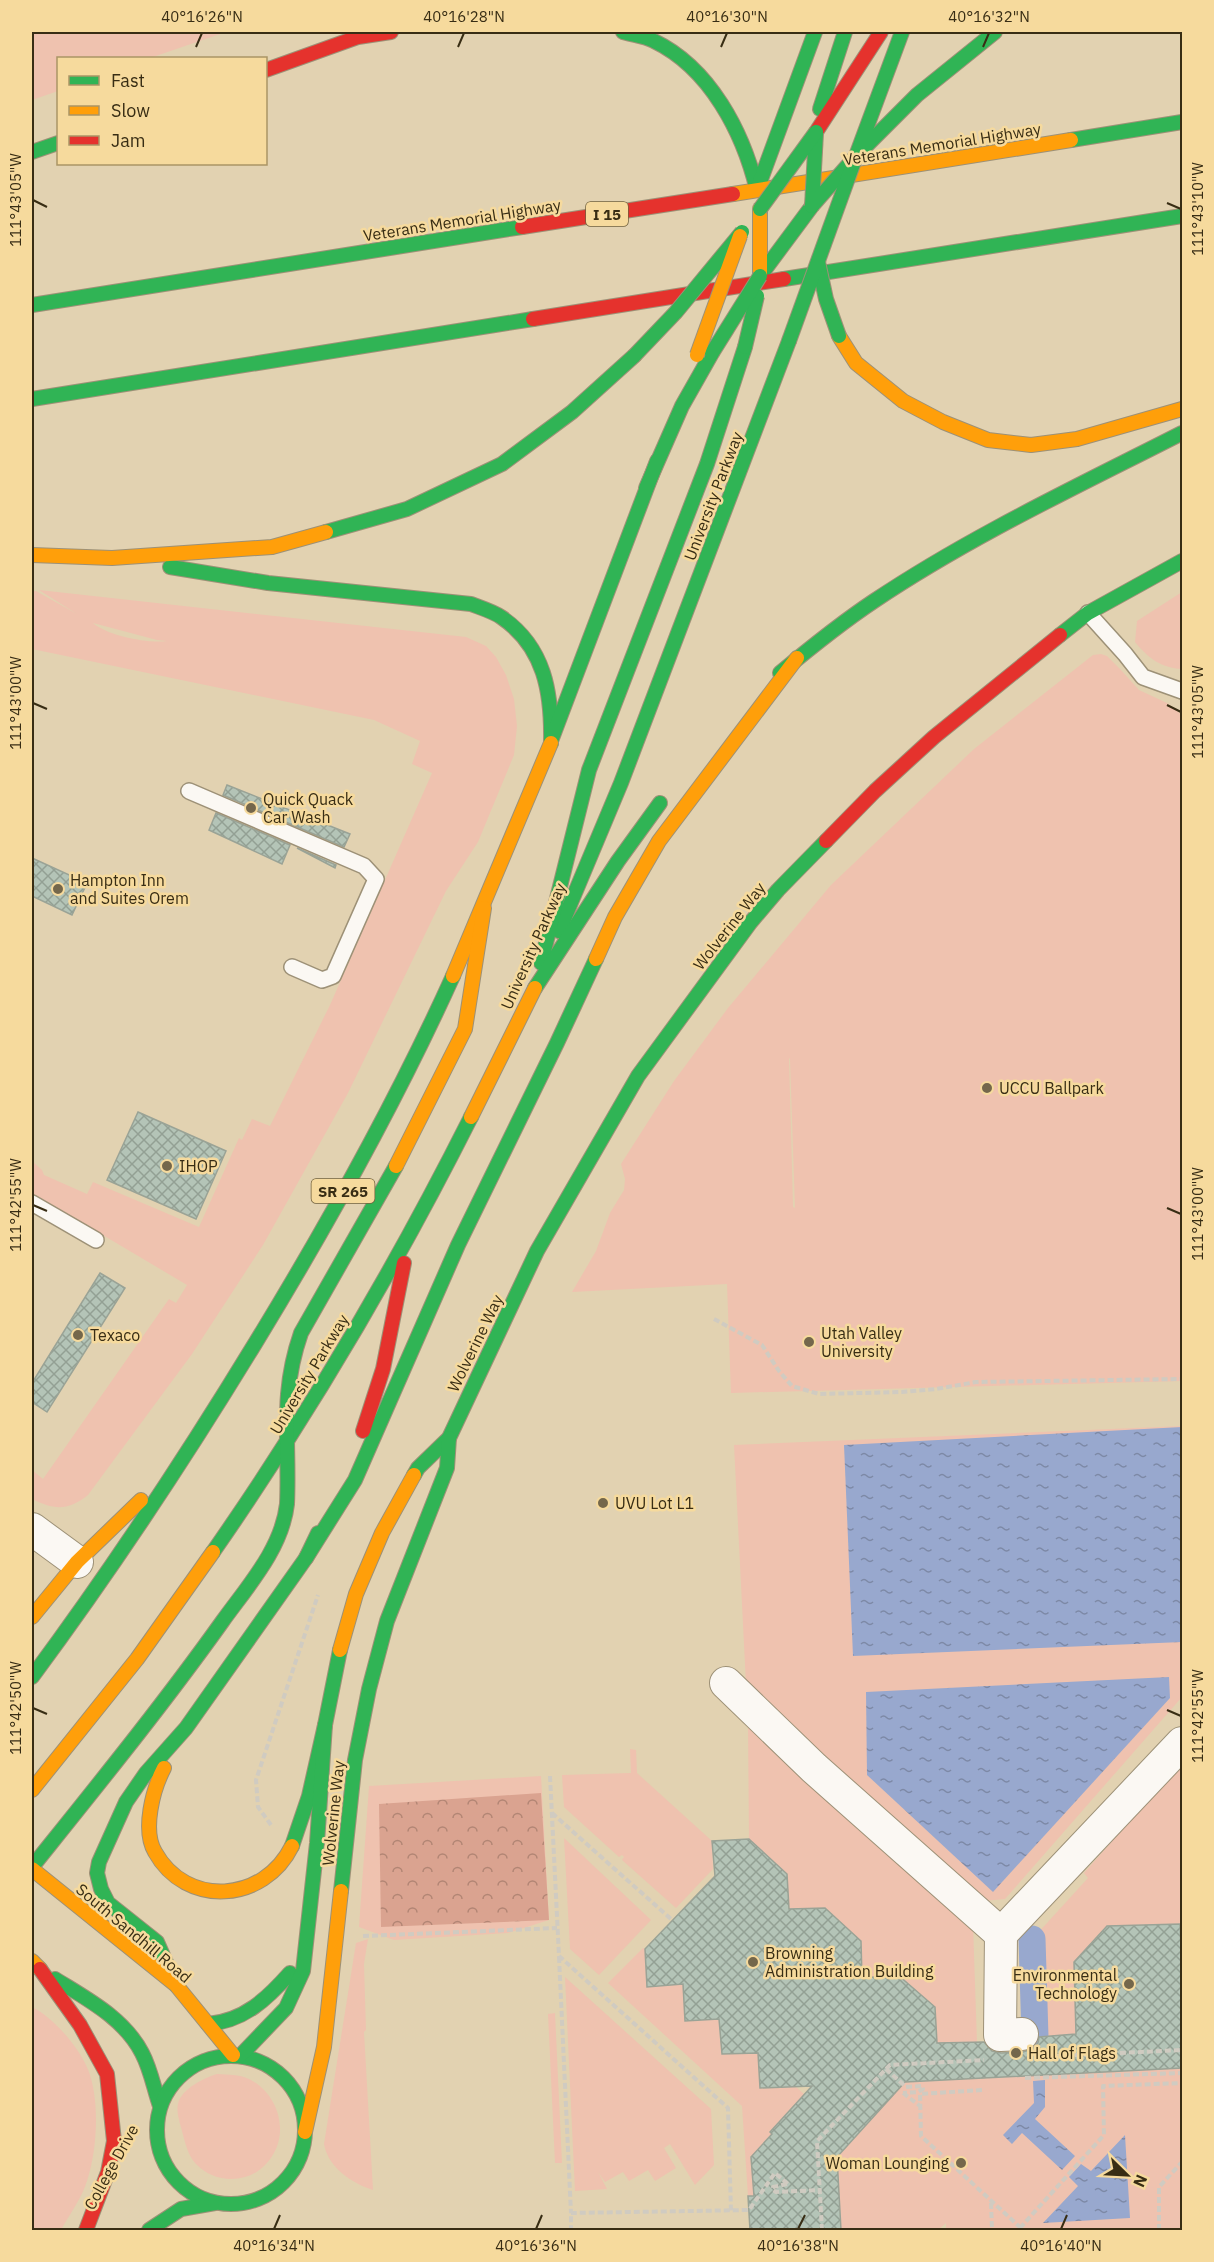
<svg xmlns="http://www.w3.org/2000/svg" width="1214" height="2262" font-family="'IBM Plex Sans',sans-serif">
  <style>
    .green { fill: #efc2af; fill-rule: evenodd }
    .forest { fill: url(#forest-crowns) }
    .water { fill: url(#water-ripples) }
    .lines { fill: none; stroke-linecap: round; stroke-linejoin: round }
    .canal { stroke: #98a8ce; stroke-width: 27 }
    .building { fill: url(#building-cross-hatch); stroke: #9aa396; stroke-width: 1.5 }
    .lane-casing { stroke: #9d9177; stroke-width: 18 }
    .street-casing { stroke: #9d9177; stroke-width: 34 }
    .fast-casing { stroke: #9d9177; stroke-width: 16 }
    .slow-casing { stroke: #9d9177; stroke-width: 16 }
    .jam-casing { stroke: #9d9177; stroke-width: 16 }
    .path { stroke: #d0cbc1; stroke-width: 4; stroke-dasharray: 6 3; stroke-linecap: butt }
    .lane { stroke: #fbf8f3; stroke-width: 15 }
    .street { stroke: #fbf8f3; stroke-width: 32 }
    .fast { stroke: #30b455; stroke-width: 14 }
    .slow { stroke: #ff9f0a; stroke-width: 14 }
    .jam { stroke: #e5322d; stroke-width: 14 }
    .fast-bridge-casing { stroke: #9d9177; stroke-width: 16; stroke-linecap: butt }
    .slow-bridge-casing { stroke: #9d9177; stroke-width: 16; stroke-linecap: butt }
    .fast-bridge { stroke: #30b455; stroke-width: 14 }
    .slow-bridge { stroke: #ff9f0a; stroke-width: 14 }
    .ticks { fill: none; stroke: #382d14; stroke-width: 2 }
    .poi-dot { fill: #74674b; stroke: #f6da9d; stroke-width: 2 }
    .labels { text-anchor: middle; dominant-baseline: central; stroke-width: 5; stroke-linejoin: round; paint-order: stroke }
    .shield { fill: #f6da9d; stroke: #71613d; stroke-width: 1.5 }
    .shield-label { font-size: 15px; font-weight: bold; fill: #382d14 }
    .street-label { font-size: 16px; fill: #382d14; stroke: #f6da9d }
    .poi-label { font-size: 16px; fill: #382d14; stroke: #f6da9d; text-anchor: start }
    .neatline { fill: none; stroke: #382d14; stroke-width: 2 }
    .ticks-label { font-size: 15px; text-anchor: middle; fill: #382d14 }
  </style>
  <defs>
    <pattern id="forest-crowns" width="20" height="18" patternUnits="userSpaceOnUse" patternTransform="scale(1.5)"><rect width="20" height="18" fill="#daa390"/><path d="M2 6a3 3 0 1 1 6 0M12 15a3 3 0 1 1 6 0" fill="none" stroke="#b28574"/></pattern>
    <pattern id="water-ripples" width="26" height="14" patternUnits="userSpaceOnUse" patternTransform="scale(1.5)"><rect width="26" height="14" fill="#98a8ce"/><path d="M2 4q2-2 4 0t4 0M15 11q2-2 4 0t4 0" fill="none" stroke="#7d89a6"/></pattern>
    <pattern id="building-cross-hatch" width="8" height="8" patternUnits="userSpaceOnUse" patternTransform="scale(1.5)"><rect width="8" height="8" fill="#b4c4b7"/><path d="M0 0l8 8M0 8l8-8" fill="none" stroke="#93a094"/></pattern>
  </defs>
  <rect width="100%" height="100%" fill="#e2d2b1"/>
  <g class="green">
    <polygon points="32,32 226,32 150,58 58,58 58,91 32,100"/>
    <path d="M39,590l427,47 20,9 10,11 10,18 8,24 3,27 -3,29 -36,87 -32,49 -98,202 -85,152 -71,109 -104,141c-20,16 -34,15 -56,4v-29l11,9 126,-180 7,4 11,-18 -155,-92v-32l10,9 2,5 43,19 6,-12 106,45 40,-89 3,2 10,-21 18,7 60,-121 102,-232 -20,-9 8,-23 -46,-21 -342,-71v-58h4l41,23zM93,623l64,17 10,1c-19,3 -61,-6 -74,-18z"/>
    <path d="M1182,592v77c-21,-1 -34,-11 -47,-27l2,-21z"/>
    <path d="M1101,654l6,2 13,13 19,21 28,13 15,12v666l-451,12 -4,-109 -155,8 24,-41 14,-38 14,-23 1,-11 -4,-15 53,-83 54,-73 103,-123 143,-136 119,-94zM789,1058l1,1 5,149 -2,-1z"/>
    <polygon points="1182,1426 1182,1697 1005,1899 984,1901 746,1684 734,1445"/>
    <polygon points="748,1723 973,1924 977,2043 937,2043 935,2007 898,1975 862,1978 861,1941 825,1908 789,1909 787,1874 749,1839"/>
    <polygon points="630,1749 636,1750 637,1773 712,1841 713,1869 676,1908 622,1860 624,1857 622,1855 619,1857 564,1807 562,1775 631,1773"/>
    <polygon points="1182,1762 1182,1955 1181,1924 1107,1927 1076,2034 1040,2037 1037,1934 1088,1878 1084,1873"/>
    <polygon points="541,1776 549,1920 508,1933 394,1940 359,1927 369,1786"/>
    <polygon points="564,1838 651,1920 599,1975 570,1949"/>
    <path d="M368,1939l-4,25 2,66 -2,2 9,158c-22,-7 -45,-23 -49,-46l32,-201z"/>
    <polygon points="643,1948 645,1949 647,1987 683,1984 685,2020 719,2019 758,2053 760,2088 795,2086 804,2094 809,2093 770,2132 772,2134 751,2157 754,2196 748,2196 742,2106 608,1983"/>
    <polygon points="565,1977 711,2109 714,2165 695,2185 670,2144 664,2148 676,2168 655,2181 648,2170 629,2181 623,2172 605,2182 598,2172 607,2189 575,2191"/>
    <path d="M32,2007c22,11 48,41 57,65 11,31 8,79 -2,109 -5,17 -18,34 -26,49h-29z"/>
    <polygon points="555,2013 562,2163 555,2163 548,2014"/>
    <polygon points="1182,2068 1182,2230 946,2230 946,2223 938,2230 841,2230 837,2157 905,2082"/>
    <path d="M217,2074c11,1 22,0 32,5 32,16 42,59 17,85 -18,20 -51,20 -70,0 -8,-8 -11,-22 -14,-33 -2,-8 -6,-19 -4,-27 3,-15 26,-26 39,-30z"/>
  </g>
  <polygon class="forest" points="541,1793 549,1920 381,1927 379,1804"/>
  <g class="water">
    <polygon points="1182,1427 1182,1642 853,1656 844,1445"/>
    <polygon points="1169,1677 1170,1698 993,1892 867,1775 866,1692"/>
    <polygon points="1045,2080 1045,2107 1035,2119 1075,2156 1062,2170 1022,2133 1012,2144 1003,2135 1034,2103 1033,2081"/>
    <polygon points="1125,2135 1130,2218 1043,2223 1078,2186 1069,2177 1081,2164 1091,2171"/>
  </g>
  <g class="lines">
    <polyline class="canal" points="1032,1939 1035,2037"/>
  </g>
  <g class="building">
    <polygon points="227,785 350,834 344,847 223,795"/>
    <polygon points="216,813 290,845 282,864 209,830"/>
    <polygon points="297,848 336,865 335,868"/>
    <polygon points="32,858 87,883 72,915 32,896"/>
    <polygon points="138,1112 226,1151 196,1219 107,1180"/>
    <polygon points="100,1273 125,1288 47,1412 32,1402 32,1383"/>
    <polygon points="749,1839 787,1874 789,1909 825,1908 861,1941 862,1978 898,1975 935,2007 937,2043 984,2042 992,2051 1001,2053 1023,2052 1032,2049 1038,2043 1039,2037 1076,2034 1074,1962 1107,1926 1180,1924 1182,1972 1182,2068 905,2082 837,2157 841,2230 750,2230 748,2196 754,2196 751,2157 772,2134 770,2132 812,2086 760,2088 758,2053 722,2054 719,2019 685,2021 683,1984 647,1987 645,1949 715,1876 712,1841"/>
  </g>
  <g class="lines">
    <defs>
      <g id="lane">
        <polyline points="1088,613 1125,654 1143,677 1182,691"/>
        <polyline points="189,791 364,866 376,879 333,976 322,980 292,967"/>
        <polyline points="32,1203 96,1240"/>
      </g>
      <g id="street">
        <polyline points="32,1529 77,1562"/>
        <polyline points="726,1683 814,1768 1001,1934 1182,1743"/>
        <polyline points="1001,1934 1000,2035 1022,2034"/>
      </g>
      <g id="fast">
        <path d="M623,32c10,3 22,4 31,9 56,27 89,91 103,149"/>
        <polyline points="820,109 845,32"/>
        <polyline points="1071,140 1182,122"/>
        <polyline points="32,152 58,143"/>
        <polyline points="856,156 902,32"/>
        <polyline points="856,156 917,95 995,32"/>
        <polyline points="757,190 815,32"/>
        <polyline points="760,276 812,206"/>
        <polyline points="784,279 1182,216"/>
        <polyline points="32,305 522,227"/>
        <polyline points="32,399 533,319"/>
        <polyline points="646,488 682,406 712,353"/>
        <polyline points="326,532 407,509 502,464 572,412 634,356"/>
        <path d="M170,567l98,16 203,21c10,4 21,7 30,13 44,30 51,76 50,126"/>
        <polyline points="1060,635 1088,613 1182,561"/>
        <path d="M780,673c30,-25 61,-50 94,-72 97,-65 204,-115 308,-168"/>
        <polyline points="551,741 657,461"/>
        <polyline points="559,931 621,783 789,341"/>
        <polyline points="541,963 589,770 707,464 745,347"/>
        <polyline points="535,988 618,861 660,803"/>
        <polyline points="414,1475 418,1468 449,1438 537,1251 638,1076 750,923 778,890 826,841"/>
        <path d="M213,1552c96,-138 182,-284 258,-435"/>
        <polyline points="306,1558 355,1480 458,1245 557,1043 596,959"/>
        <path d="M32,1677c80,-108 154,-220 224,-335 72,-118 140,-240 197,-366"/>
        <polyline points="292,1846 309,1796 325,1725"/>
        <path d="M32,1867c65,-81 130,-161 190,-245 25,-35 60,-73 65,-118 3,-63 -8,-108 14,-171l95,-167"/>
        <polyline points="341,1891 355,1760 369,1689 387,1621 447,1468 449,1438"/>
        <path d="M55,1979c32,20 69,39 87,74 9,17 12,36 18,53"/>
        <polyline points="176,1985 157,1942 108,1903 101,1889 97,1873 99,1862 126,1802 146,1773 186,1728 306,1558 318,1533"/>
        <path d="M208,2024c36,-3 59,-25 82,-51"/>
        <circle cx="231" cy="2130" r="74"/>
        <polyline points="240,2056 286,2008 303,1971 317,1843 325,1725 340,1650"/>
        <polyline points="149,2230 181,2209 215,2203"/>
      </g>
      <g id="slow">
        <polyline points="733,194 1071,140"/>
        <polyline points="760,209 760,276"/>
        <polyline points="839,336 856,363 903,401 943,422 988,440 1031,445 1077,439 1182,409"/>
        <polyline points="32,555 112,558 272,547 326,532"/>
        <polyline points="596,959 615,917 659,841 797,658"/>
        <polyline points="453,976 551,743"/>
        <polyline points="471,1117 535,988"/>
        <polyline points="396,1166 465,1029 484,908"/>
        <polyline points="32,1617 77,1562 141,1500"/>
        <polyline points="340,1650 356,1594 382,1533 414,1475"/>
        <path d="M164,1768c-11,21 -22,62 -9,84 31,56 109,51 137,-6"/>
        <polyline points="32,1790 137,1659 213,1552"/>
        <polyline points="32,1869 176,1985 233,2055"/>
        <polyline points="32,1961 40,1969"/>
        <polyline points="305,2132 324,2047 341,1891"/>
      </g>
      <g id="jam">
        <polyline points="266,70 358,37 391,32"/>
        <polyline points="816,132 881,32"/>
        <polyline points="522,227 733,194"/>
        <polyline points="533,319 784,279"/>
        <polyline points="826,841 875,791 934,737 1060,635"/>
        <polyline points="363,1431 383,1369 404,1263"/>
        <polyline points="40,1969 80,2025 107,2074 114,2141 108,2172 86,2230"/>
      </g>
    </defs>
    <use href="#lane" class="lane-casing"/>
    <use href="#street" class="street-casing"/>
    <use href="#fast" class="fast-casing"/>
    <use href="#slow" class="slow-casing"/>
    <use href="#jam" class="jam-casing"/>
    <g class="path">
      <polyline points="714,1319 762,1345 779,1371 792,1386 819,1394 902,1392 936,1389 976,1382 1182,1379"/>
      <polyline points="550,1776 559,1956 728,2108 731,2211"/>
      <polyline points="552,1813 672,1920"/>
      <polyline points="271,1825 258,1807 256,1780 318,1595"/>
      <polyline points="363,1936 557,1928"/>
      <polyline points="559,1957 571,2213"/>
      <polyline points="1039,2057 1182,2050"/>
      <polyline points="886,2069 906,2087 922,2086 923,2089 918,2092 903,2093"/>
      <polyline points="1025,2078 1182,2073"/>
      <polyline points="982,2090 920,2094 921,2136 1023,2230"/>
      <polyline points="903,2093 920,2106"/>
      <polyline points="787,2184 773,2187 773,2190 776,2192 820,2190"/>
      <polyline points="991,2203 992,2230"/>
      <polyline points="1020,2228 1104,2135 1103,2086 1182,2083"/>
      <polyline points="569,2230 571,2229 571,2213 749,2210 775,2173 788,2184"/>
      <polyline points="822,2230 817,2141 886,2069 890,2065 984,2060"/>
      <polyline points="1159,2230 1159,2187 1182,2162"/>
    </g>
    <use href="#lane" class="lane"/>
    <use href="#street" class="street"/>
    <use href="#fast" class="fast"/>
    <use href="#slow" class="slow"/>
    <use href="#jam" class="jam"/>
    <defs>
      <g id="fast-bridge">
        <polyline points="812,206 816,133"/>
        <polyline points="812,206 856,156"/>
        <polyline points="760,209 816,132"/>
        <polyline points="818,262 826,299 839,336"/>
        <polyline points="789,341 856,156"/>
        <polyline points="745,347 757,296"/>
        <polyline points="712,353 760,276"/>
        <polyline points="634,356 676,312 742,232"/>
      </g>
      <polyline id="slow-bridge" points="697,355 740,236"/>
    </defs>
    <use href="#fast-bridge" class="fast-bridge-casing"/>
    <use href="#slow-bridge" class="slow-bridge-casing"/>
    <use href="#fast-bridge" class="fast-bridge"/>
    <use href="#slow-bridge" class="slow-bridge"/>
  </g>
  <path class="ticks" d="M196,47l6,-14M458,47l6,-14M721,47l6,-14M983,47l6,-14M33,200l14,7M1167,203l14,6M33,703l14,6M1167,705l14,7M33,1205l14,6M1167,1208l14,6M33,1708l14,6M1167,1710l14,6M274,2229l6,-14M536,2229l6,-14M798,2229l7,-14M1061,2229l6,-14"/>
  <g class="poi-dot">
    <circle cx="251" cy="808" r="6"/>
    <circle cx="58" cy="889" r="6"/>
    <circle cx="987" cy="1088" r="6"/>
    <circle cx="167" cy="1166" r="6"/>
    <circle cx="78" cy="1335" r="6"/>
    <circle cx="809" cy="1342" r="6"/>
    <circle cx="603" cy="1503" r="6"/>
    <circle cx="753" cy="1962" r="6"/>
    <circle cx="1129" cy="1984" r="6"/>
    <circle cx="1016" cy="2053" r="6"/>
    <circle cx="961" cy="2163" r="6"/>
  </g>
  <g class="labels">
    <g class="shield">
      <rect x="586" y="202" width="42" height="24" rx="4.5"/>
      <rect x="311.5" y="1179" width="63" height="24" rx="4.5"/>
    </g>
    <g class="shield-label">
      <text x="607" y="214">I 15</text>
      <text x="343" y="1191">SR 265</text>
    </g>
    <g class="street-label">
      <text transform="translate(942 144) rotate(-9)">Veterans Memorial Highway</text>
      <text transform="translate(462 220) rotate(-9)">Veterans Memorial Highway</text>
      <text transform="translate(713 496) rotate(-69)">University Parkway</text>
      <text transform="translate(729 926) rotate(-52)">Wolverine Way</text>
      <text transform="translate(533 946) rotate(-66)">University Parkway</text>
      <text transform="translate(475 1343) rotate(-64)">Wolverine Way</text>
      <text transform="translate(309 1374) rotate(-59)">University Parkway</text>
      <text transform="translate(333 1813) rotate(-84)">Wolverine Way</text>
      <text transform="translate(134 1933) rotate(40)">South Sandhill Road</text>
      <text transform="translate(111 2167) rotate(-61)">College Drive</text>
    </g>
    <g class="poi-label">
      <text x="263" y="799">Quick Quack<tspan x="263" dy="18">Car Wash</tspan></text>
      <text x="70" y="880">Hampton Inn<tspan x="70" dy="18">and Suites Orem</tspan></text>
      <text x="999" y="1088">UCCU Ballpark</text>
      <text x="179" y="1166">IHOP</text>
      <text x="821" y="1333">Utah Valley<tspan x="821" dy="18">University</tspan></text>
      <text x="90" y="1335">Texaco</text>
      <text x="615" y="1503">UVU Lot L1</text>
      <text x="765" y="1953">Browning<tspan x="765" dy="18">Administration Building</tspan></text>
      <text x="1117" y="1975" text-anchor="end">Environmental<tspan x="1117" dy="18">Technology</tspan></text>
      <text x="1028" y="2053">Hall of Flags</text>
      <text x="949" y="2163" text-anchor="end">Woman Lounging</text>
    </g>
  </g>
  <rect width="1214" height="2262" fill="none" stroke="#f6da9d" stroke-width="66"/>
  <rect x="57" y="57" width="210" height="108" fill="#f6da9d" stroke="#aa9566" stroke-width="1.5"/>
  <rect x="69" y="76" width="30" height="9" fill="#30b455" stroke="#aa9566" stroke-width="1.5"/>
  <text x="111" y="87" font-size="18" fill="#382d14">Fast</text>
  <rect x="69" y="106" width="30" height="9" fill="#ff9f0a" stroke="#aa9566" stroke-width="1.5"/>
  <text x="111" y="117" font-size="18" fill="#382d14">Slow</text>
  <rect x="69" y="136" width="30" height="9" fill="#e5322d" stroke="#aa9566" stroke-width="1.5"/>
  <text x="111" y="147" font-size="18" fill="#382d14">Jam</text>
  <g transform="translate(1127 2175) rotate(114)" stroke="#f6da9d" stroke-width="4.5" paint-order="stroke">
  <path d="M0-4.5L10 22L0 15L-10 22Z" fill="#382d14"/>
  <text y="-9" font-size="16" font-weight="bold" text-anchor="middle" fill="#382d14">N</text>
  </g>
  <rect x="33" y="33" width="1148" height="2196" class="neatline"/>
  <g class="ticks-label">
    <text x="202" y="22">40°16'26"N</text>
    <text x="464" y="22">40°16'28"N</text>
    <text x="727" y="22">40°16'30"N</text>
    <text x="989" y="22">40°16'32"N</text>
    <text transform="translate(16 200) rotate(-90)" y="5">111°43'05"W</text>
    <text transform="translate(1198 209) rotate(-90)" y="5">111°43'10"W</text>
    <text transform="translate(16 703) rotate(-90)" y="5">111°43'00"W</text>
    <text transform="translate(1198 712) rotate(-90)" y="5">111°43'05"W</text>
    <text transform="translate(16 1205) rotate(-90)" y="5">111°42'55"W</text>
    <text transform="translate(1198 1214) rotate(-90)" y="5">111°43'00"W</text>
    <text transform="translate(16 1708) rotate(-90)" y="5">111°42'50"W</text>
    <text transform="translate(1198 1716) rotate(-90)" y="5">111°42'55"W</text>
    <text x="274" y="2251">40°16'34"N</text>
    <text x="536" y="2251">40°16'36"N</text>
    <text x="798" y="2251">40°16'38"N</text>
    <text x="1061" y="2251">40°16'40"N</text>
  </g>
</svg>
